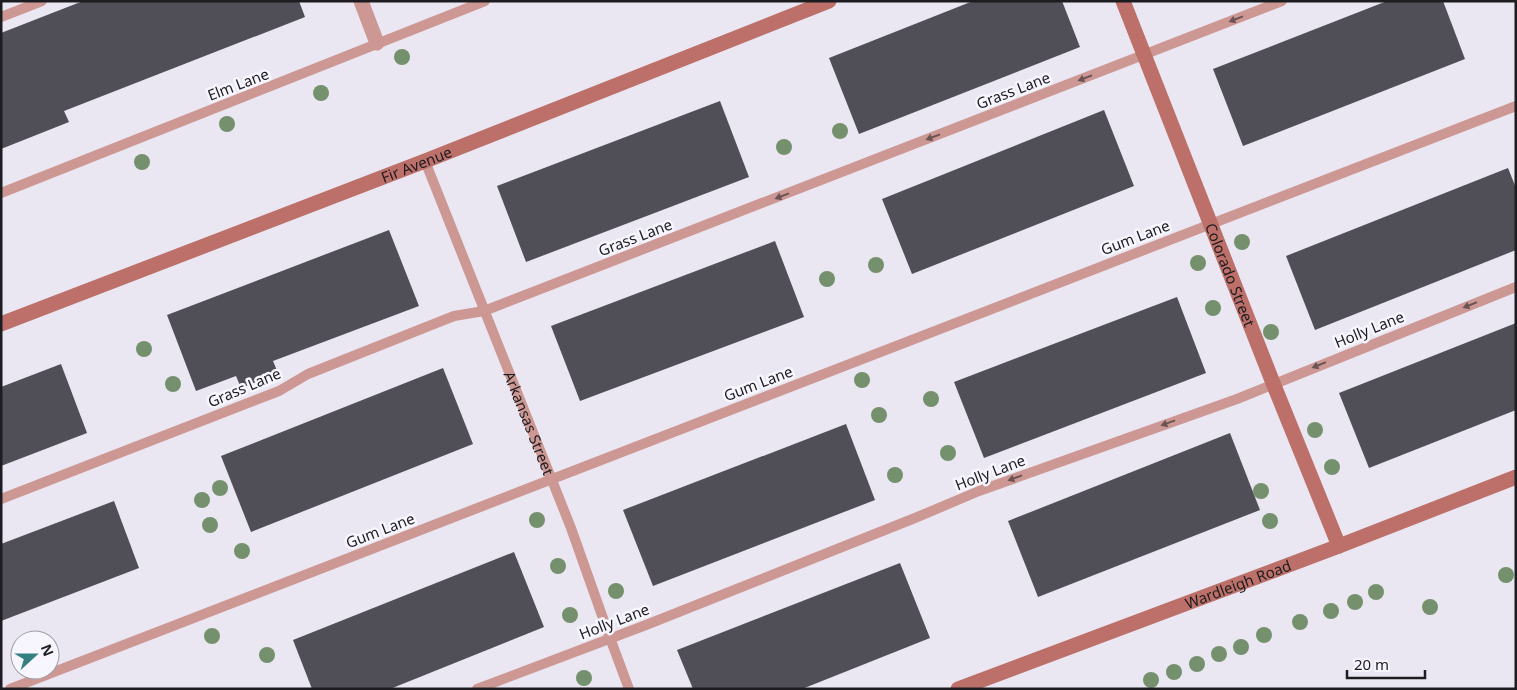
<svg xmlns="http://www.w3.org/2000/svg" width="1517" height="690" font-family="'Noto Sans',sans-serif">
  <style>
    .building { fill: #504e57 }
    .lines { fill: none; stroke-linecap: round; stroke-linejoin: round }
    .lane { stroke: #cd9893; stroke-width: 10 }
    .street { stroke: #cd9893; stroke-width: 15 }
    .secondary { stroke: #bc7069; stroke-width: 15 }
    .tree { fill: #74906d }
    .oneway { fill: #6c5454 }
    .labels { text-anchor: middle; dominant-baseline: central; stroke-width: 5; stroke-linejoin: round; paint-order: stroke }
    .street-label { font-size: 15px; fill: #1d1c20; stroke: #f7f5fd }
  </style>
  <rect width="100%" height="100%" fill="#eae7f2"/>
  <g class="building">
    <polygon points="83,1 299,1 305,17 64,111 69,122 1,149 1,33"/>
    <polygon points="973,1 1062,1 1080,47 859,134 829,58"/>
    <polygon points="1387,1 1443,1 1465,59 1243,146 1213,69"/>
    <polygon points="720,101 749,177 526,262 497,186"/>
    <polygon points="1104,110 1134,186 912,274 882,199"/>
    <polygon points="1508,168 1516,188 1516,250 1315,330 1286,256"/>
    <polygon points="389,230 419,306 273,361 278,373 241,388 236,376 196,391 167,315"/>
    <polygon points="775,241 804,317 580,401 551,326"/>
    <polygon points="1177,297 1206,373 984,458 954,382"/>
    <polygon points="1516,323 1516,410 1369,468 1339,393"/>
    <polygon points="61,364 87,433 1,466 1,387"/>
    <polygon points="443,368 473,444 251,532 221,456"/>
    <polygon points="846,424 875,500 653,586 623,510"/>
    <polygon points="1230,433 1260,510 1038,597 1008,521"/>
    <polygon points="114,501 139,568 1,621 1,544"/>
    <polygon points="514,552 544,627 390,689 312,689 293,640"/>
    <polygon points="900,563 930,638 802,689 693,689 677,650"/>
  </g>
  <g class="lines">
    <g class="lane">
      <polyline points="1,17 42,1"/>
      <path id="s1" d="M425,161l146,367 39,110 19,51"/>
      <polyline points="1,193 485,1"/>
      <polyline points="1,499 279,391 308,374 454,316 484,311 1282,1"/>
      <polyline points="10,689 1516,106"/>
      <polyline points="477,689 646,625 915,518 979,491 1237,399 1516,287"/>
    </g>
    <polyline class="street" points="361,1 377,43"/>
    <g class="secondary">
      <path id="s2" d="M1123,1l150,382 66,163"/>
      <path id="s3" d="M1,324l424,-163 404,-160"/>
      <path id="s4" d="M958,689l381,-143 177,-69"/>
    </g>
  </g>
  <g class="tree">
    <circle cx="402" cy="57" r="8"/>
    <circle cx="321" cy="93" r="8"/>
    <circle cx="227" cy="124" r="8"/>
    <circle cx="840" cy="131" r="8"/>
    <circle cx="784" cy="147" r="8"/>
    <circle cx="142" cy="162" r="8"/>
    <circle cx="1242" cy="242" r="8"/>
    <circle cx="1198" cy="263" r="8"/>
    <circle cx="876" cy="265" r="8"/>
    <circle cx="827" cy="279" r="8"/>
    <circle cx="1213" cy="308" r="8"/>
    <circle cx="1271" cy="332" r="8"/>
    <circle cx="144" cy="349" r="8"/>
    <circle cx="862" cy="380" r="8"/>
    <circle cx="173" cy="384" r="8"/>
    <circle cx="931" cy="399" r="8"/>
    <circle cx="879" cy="415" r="8"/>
    <circle cx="1315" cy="430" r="8"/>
    <circle cx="948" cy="453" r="8"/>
    <circle cx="1332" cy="467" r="8"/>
    <circle cx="895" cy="475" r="8"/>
    <circle cx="220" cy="488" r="8"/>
    <circle cx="1261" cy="491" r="8"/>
    <circle cx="202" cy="500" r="8"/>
    <circle cx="537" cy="520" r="8"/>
    <circle cx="1270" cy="521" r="8"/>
    <circle cx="210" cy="525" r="8"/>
    <circle cx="242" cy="551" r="8"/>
    <circle cx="558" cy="566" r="8"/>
    <circle cx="1506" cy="575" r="8"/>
    <circle cx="616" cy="591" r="8"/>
    <circle cx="1376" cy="592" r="8"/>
    <circle cx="1355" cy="602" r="8"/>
    <circle cx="1430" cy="607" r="8"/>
    <circle cx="1331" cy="611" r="8"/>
    <circle cx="570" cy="615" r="8"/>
    <circle cx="1300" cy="622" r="8"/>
    <circle cx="1264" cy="635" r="8"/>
    <circle cx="212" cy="636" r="8"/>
    <circle cx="1241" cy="647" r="8"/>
    <circle cx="1219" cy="654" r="8"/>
    <circle cx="267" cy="655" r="8"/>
    <circle cx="1197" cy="664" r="8"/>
    <circle cx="1174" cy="672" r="8"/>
    <circle cx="584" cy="678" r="8"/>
    <circle cx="1151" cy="680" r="8"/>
  </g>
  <defs><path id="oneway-solid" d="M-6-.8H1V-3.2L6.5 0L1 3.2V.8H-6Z" transform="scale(1.25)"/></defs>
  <g class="oneway">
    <use href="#oneway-solid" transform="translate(1236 19) rotate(159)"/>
    <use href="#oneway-solid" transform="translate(1085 78) rotate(159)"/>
    <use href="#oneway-solid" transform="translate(933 137) rotate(159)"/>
    <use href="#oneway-solid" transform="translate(782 196) rotate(159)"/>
    <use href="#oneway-solid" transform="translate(1470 305) rotate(158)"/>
    <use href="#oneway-solid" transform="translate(1319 365) rotate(158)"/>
    <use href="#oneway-solid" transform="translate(1168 423) rotate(160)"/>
    <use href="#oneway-solid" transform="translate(1015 478) rotate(160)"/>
  </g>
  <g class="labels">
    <g class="street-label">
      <text transform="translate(238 84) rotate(-21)">Elm Lane</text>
      <text transform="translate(1013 90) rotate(-21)">Grass Lane</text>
      <text stroke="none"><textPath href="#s3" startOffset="445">Fir Avenue</textPath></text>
      <text transform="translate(635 237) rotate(-21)">Grass Lane</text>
      <text transform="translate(1135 237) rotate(-21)">Gum Lane</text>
      <text stroke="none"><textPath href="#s2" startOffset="294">Colorado Street</textPath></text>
      <text transform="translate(1369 329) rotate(-22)">Holly Lane</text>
      <text transform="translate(758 383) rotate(-21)">Gum Lane</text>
      <text transform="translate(244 387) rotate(-23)">Grass Lane</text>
      <text stroke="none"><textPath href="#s1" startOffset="282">Arkansas Street</textPath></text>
      <text transform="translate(990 472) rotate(-21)">Holly Lane</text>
      <text transform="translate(380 530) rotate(-21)">Gum Lane</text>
      <text stroke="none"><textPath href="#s4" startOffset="299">Wardleigh Road</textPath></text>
      <text transform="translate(614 621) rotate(-21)">Holly Lane</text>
    </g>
  </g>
  <rect width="1517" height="690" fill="none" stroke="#1d1c20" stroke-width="5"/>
  <g transform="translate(35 655) rotate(69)"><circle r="24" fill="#f7f5fd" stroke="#a09ea5"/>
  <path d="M0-4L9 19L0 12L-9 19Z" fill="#357e81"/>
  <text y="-8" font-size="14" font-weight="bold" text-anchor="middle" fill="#1d1c20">N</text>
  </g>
  <path d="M1347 670v8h78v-8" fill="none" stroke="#1d1c20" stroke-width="2.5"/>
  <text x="1354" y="670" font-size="15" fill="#1d1c20" stroke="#f7f5fd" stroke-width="4" paint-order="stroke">20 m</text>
</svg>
